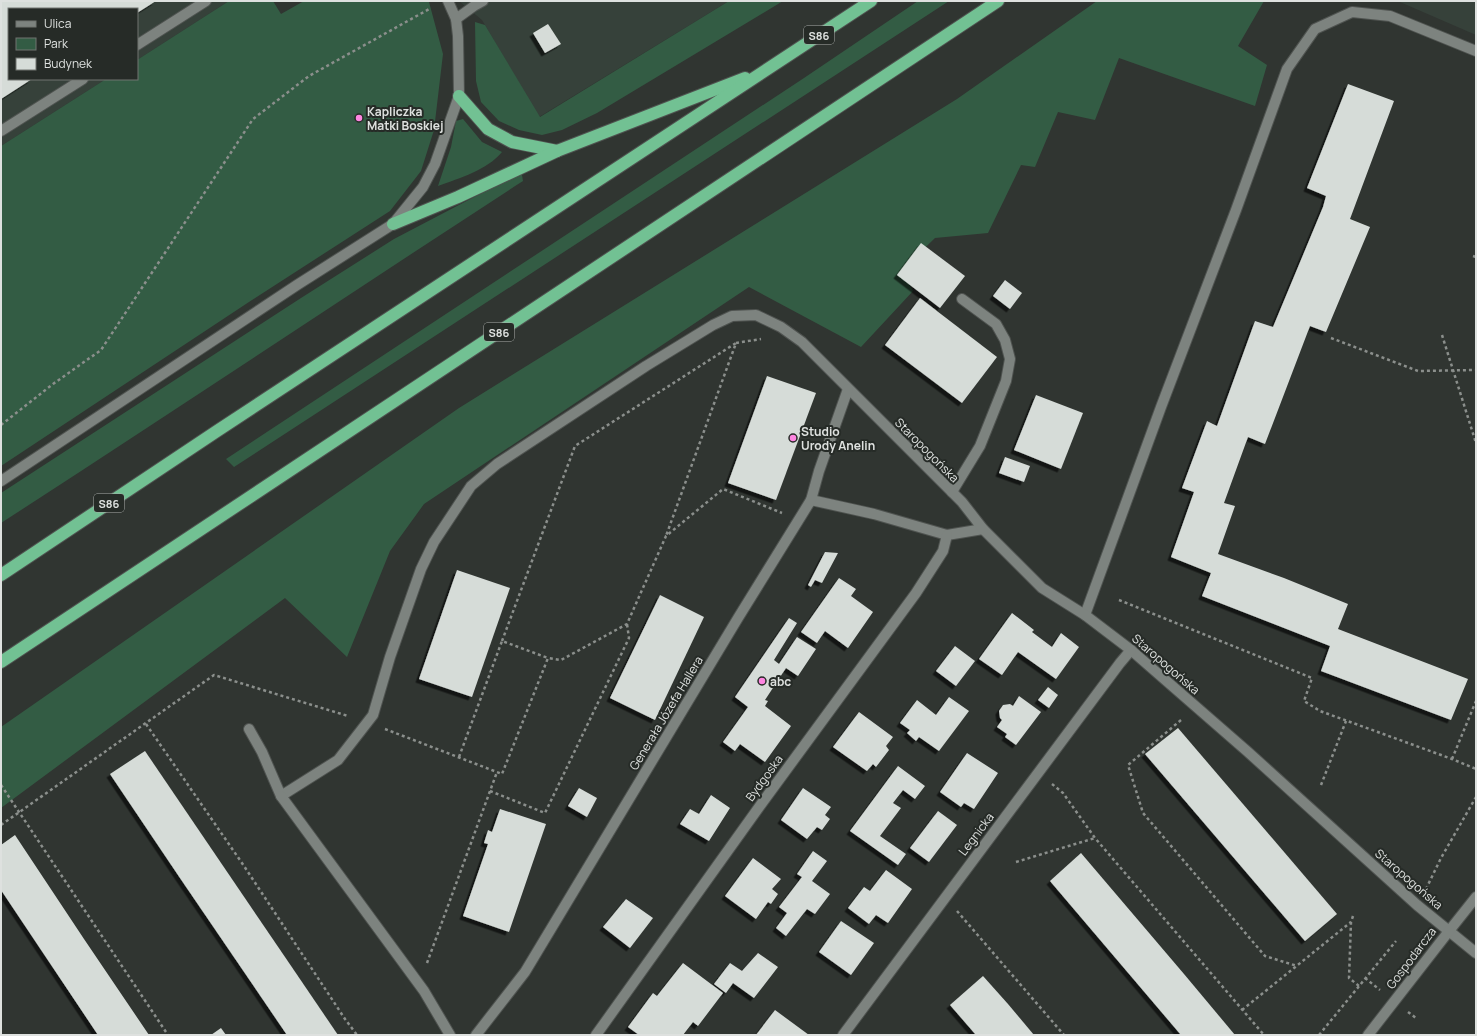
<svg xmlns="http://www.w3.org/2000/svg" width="1477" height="1036" font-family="Manrope,sans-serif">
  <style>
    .built { fill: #36413a }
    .green { fill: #335c44 }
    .building { fill: #d6dcd8; filter: url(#shadow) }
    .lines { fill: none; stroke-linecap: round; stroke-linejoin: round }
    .minor-casing { stroke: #4f5350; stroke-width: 12 }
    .highway-casing { stroke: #4f5350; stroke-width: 14 }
    .path { stroke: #8b8f8c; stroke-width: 2.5; stroke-dasharray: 3 3; stroke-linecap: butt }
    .minor { stroke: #7d837f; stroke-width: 10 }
    .highway { stroke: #72c193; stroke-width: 12 }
    .poi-dot { fill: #fe86e1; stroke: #262b27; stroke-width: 1.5 }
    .labels { text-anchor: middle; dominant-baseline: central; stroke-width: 4; stroke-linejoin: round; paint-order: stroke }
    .shield { fill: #262b27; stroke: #a7aaa8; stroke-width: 1 }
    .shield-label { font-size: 11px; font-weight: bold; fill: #dee1df }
    .poi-label { font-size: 12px; font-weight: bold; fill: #dee1df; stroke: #262b27; text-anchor: start }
    .street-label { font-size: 12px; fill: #dee1df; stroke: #262b27 }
  </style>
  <defs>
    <filter id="shadow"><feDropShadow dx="-3.5" dy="3.5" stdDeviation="0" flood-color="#0009"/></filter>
  </defs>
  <rect width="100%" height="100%" fill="#303531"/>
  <g class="built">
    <polygon points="1,1 229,1 137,60 137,9 9,9 9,79 106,79 1,146"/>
    <polygon points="459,1 729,1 539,117 482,20"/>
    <polygon points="1400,1 1476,1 1476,35 1400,2"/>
  </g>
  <g class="green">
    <polygon points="229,1 273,1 281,14 304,1 427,1 429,2 443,54 434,130 421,171 390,211 252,300 1,466 1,146 106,79 137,79 137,60"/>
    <polygon points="729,1 783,1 597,113 562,130 542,135 519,130 499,121 481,102 476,81 475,22 485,25 540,117"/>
    <polygon points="918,1 949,1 234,467 226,459 804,78"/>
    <polygon points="1097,1 1264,1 1238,46 1267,65 1255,106 1119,58 1095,120 1058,112 1035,167 1021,165 988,233 935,238 902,270 913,291 861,347 749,287 424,504 390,551 347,657 285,598 1,808 1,727 459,408 957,99"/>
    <path d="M463,119l19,23 20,10c-15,18 -42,26 -64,34l13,-39 5,-26z"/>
    <path d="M516,175h6l1,6c-174,113 -347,229 -522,342v-30l300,-195 93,-59z"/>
  </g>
  <g class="building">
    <polygon points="1,1 156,1 137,13 137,9 9,9 9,79 32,79 1,99"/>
    <polygon points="548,24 561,44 545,53 533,33"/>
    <polygon points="1348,84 1394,101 1350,219 1370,227 1326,332 1310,326 1265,444 1248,437 1224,503 1235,506 1218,554 1284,578 1348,604 1338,629 1468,679 1451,720 1321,671 1330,646 1202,596 1211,573 1171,557 1194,492 1182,488 1207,421 1217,426 1255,321 1273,327 1323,207 1326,196 1307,188"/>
    <polygon points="921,243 965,276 940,308 897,275"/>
    <polygon points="1005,280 1022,293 1010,309 993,296"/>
    <polygon points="920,298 997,357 962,403 885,345"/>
    <polygon points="767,376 816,393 776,500 728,483"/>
    <polygon points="1036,395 1083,413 1061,469 1014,450"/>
    <polygon points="1005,457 1030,466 1024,482 999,473"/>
    <polygon points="825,552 838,553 822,583 815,580 811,587 808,585"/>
    <polygon points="457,570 510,588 472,697 419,679"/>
    <polygon points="839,578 856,589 851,596 873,612 848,648 825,631 817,643 801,632"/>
    <polygon points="660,595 704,617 655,720 610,698"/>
    <polygon points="1012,613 1034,630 1032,632 1052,647 1061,633 1079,647 1056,679 1018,652 1002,675 979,659"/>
    <polygon points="789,618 797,623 774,660 779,664 797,637 816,649 798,676 786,668 765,700 768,701 765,706 791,726 765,762 740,744 735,751 723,742 748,707 735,697"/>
    <polygon points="955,646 975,661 956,686 936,671"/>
    <polygon points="1048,687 1058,695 1049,708 1038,700"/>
    <polygon points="1019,696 1041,712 1016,745 1005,737 1007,734 997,727 1002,720 1000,718 999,711 1003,705 1010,704 1013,706"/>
    <polygon points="949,697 969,711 939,751 919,737 916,741 907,733 910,730 900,723 917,700 936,715"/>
    <polygon points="859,712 893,737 886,746 889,750 876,767 873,764 867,771 833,747"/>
    <polygon points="1178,728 1337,914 1305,941 1145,754"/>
    <polygon points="145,751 285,957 338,1035 287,1035 180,878 110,774"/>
    <polygon points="967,753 998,773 974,809 964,803 961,807 940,792"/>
    <polygon points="898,766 925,786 915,799 903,790 893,803 901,808 880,836 906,854 898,865 850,831"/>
    <polygon points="579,788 597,798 587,817 568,806"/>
    <polygon points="803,788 831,807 825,815 830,819 822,830 817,827 807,839 781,820"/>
    <polygon points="711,795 730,808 709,841 680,824 690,809 699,814"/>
    <polygon points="500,809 546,824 509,932 463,916 488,844 484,843 488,830 492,832"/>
    <polygon points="938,811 957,825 929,862 910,848"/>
    <polygon points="15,835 84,939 149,1035 98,1035 1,890 1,845"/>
    <polygon points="813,851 827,861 812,881 830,894 815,914 807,909 786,936 776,928 787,913 779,907 802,877 797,874"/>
    <polygon points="1081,853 1184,974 1235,1035 1181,1035 1050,881"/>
    <polygon points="753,858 781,879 772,889 778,894 771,904 768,902 756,919 725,896"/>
    <polygon points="886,870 912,889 888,923 876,915 869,924 848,908 864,887 870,891"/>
    <polygon points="626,899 653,918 630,948 603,927"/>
    <polygon points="841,921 874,943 851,975 819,952"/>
    <polygon points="758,953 778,967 754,998 733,983 726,993 714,984 730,963 742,971"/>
    <polygon points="683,963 723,993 698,1026 693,1022 683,1035 639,1035 628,1027 653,993 657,996"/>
    <polygon points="983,976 1008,1004 1034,1035 976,1035 950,1005"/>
    <polygon points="775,1010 809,1035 756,1035"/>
    <polygon points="221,1028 226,1035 211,1035"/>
  </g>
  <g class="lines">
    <defs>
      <g id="minor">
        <polyline points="456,19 474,6 483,1"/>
        <polyline points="137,45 206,1"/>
        <polyline points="1,131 83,79"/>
        <polyline points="1,481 297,285 393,224 423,187 435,164 459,96 458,36 456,19 448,1"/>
        <polyline points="952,492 980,446 1006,381 1010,359 1005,340 996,324 962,299"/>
        <polyline points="811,500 874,514 947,535 983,529"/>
        <polyline points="1085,615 1161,407 1236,210 1287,69 1315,29 1352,12 1390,16 1476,51"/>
        <polyline points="249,729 262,752 281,796 338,760 373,715 390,657 421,569 434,542 471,486 497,464 646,366 713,325 732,316 756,315 781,327 802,342 962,502 983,529 1042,588 1085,615 1131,650 1248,752 1417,905 1476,953"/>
        <polyline points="281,796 424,991 450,1035"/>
        <polyline points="476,1035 525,972 738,618 811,500 819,471 848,389"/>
        <polyline points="596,1035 762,803 916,593 943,551 947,535"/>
        <polyline points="843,1035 1120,663 1131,650"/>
        <polyline points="1368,1035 1449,931 1476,897"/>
      </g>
      <g id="highway">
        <polyline points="459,96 488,129 512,142 557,151"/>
        <polyline points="393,224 458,197 557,151 745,78"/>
        <polyline points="1,575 217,431 871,1"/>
        <polyline points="1,662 998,1"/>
      </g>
    </defs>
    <use href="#minor" class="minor-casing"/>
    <use href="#highway" class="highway-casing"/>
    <g class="path">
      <polyline points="1473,256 1476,257"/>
      <polyline points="1442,335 1476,443"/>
      <polyline points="1331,338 1418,371 1476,370"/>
      <polyline points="736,343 761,339"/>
      <polyline points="1,425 53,384 101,350 253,119 309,76 431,8"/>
      <polyline points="1119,600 1312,678 1304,701 1320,711 1452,759 1476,769"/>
      <polyline points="502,641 575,446 736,343 666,536"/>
      <polyline points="1181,720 1128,765 1143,813 1265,956 1297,966"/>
      <polyline points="146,724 244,866 345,1019 357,1035"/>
      <polyline points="385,729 502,774 548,658 561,660 627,624 666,536 723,489 782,513"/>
      <polyline points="459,757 502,641 548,658"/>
      <polyline points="1452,759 1476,701"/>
      <polyline points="1052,784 1063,793 1095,838 1264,1035"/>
      <polyline points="1,785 168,1035"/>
      <polyline points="1321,785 1346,721"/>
      <polyline points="490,791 545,813 629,638 627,624"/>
      <polyline points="1,825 214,675 348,716"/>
      <polyline points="1016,862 1095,838"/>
      <polyline points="1426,889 1441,858 1476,797"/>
      <polyline points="957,911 1064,1035"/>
      <polyline points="1353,916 1351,922 1349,978 1359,986"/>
      <polyline points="427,963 497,772"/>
      <polyline points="1365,978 1380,990"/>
      <polyline points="1242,1010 1351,922"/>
      <polyline points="1408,1012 1416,1018"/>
      <polyline points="1319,1035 1396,941"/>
    </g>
    <use href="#minor" class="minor"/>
    <use href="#highway" class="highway"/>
  </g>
  <g class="poi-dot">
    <circle cx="359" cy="118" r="4"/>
    <circle cx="793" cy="438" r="4"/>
    <circle cx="762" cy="681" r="4"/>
  </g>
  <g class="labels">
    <g class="shield">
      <rect x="804" y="26" width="30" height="18" rx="3"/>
      <rect x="484" y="323" width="30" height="18" rx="3"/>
      <rect x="94" y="494" width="30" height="18" rx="3"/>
    </g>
    <g class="shield-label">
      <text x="819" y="35">S86</text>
      <text x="499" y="332">S86</text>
      <text x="109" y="503">S86</text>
    </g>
    <g class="poi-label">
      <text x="367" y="111">Kapliczka<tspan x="367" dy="14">Matki Boskiej</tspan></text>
      <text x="801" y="431">Studio<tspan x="801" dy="14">Urody Anelin</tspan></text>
      <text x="770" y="681">abc</text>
    </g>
    <g class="street-label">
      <text transform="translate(927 450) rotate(45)">Staropogońska</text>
      <text transform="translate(1166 664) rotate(41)">Staropogońska</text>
      <text transform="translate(666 713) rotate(-59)">Generała Józefa Hallera</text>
      <text transform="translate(764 778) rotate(-54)">Bydgoska</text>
      <text transform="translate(976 834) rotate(-53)">Legnicka</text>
      <text transform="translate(1409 879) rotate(41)">Staropogońska</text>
      <text transform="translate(1411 958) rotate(-53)">Gospodarcza</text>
    </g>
  </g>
  <rect width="1477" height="1036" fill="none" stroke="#dee1df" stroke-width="4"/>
  <rect x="8" y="8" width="130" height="72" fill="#262b27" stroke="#707471"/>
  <rect x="16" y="21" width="20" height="6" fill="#7d837f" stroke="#707471"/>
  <text x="44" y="28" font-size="12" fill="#dee1df">Ulica</text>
  <rect x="16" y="38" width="20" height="12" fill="#335c44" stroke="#707471"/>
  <text x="44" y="48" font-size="12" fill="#dee1df">Park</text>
  <rect x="16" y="58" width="20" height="12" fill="#d6dcd8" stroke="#707471"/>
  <text x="44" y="68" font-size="12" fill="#dee1df">Budynek</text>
</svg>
